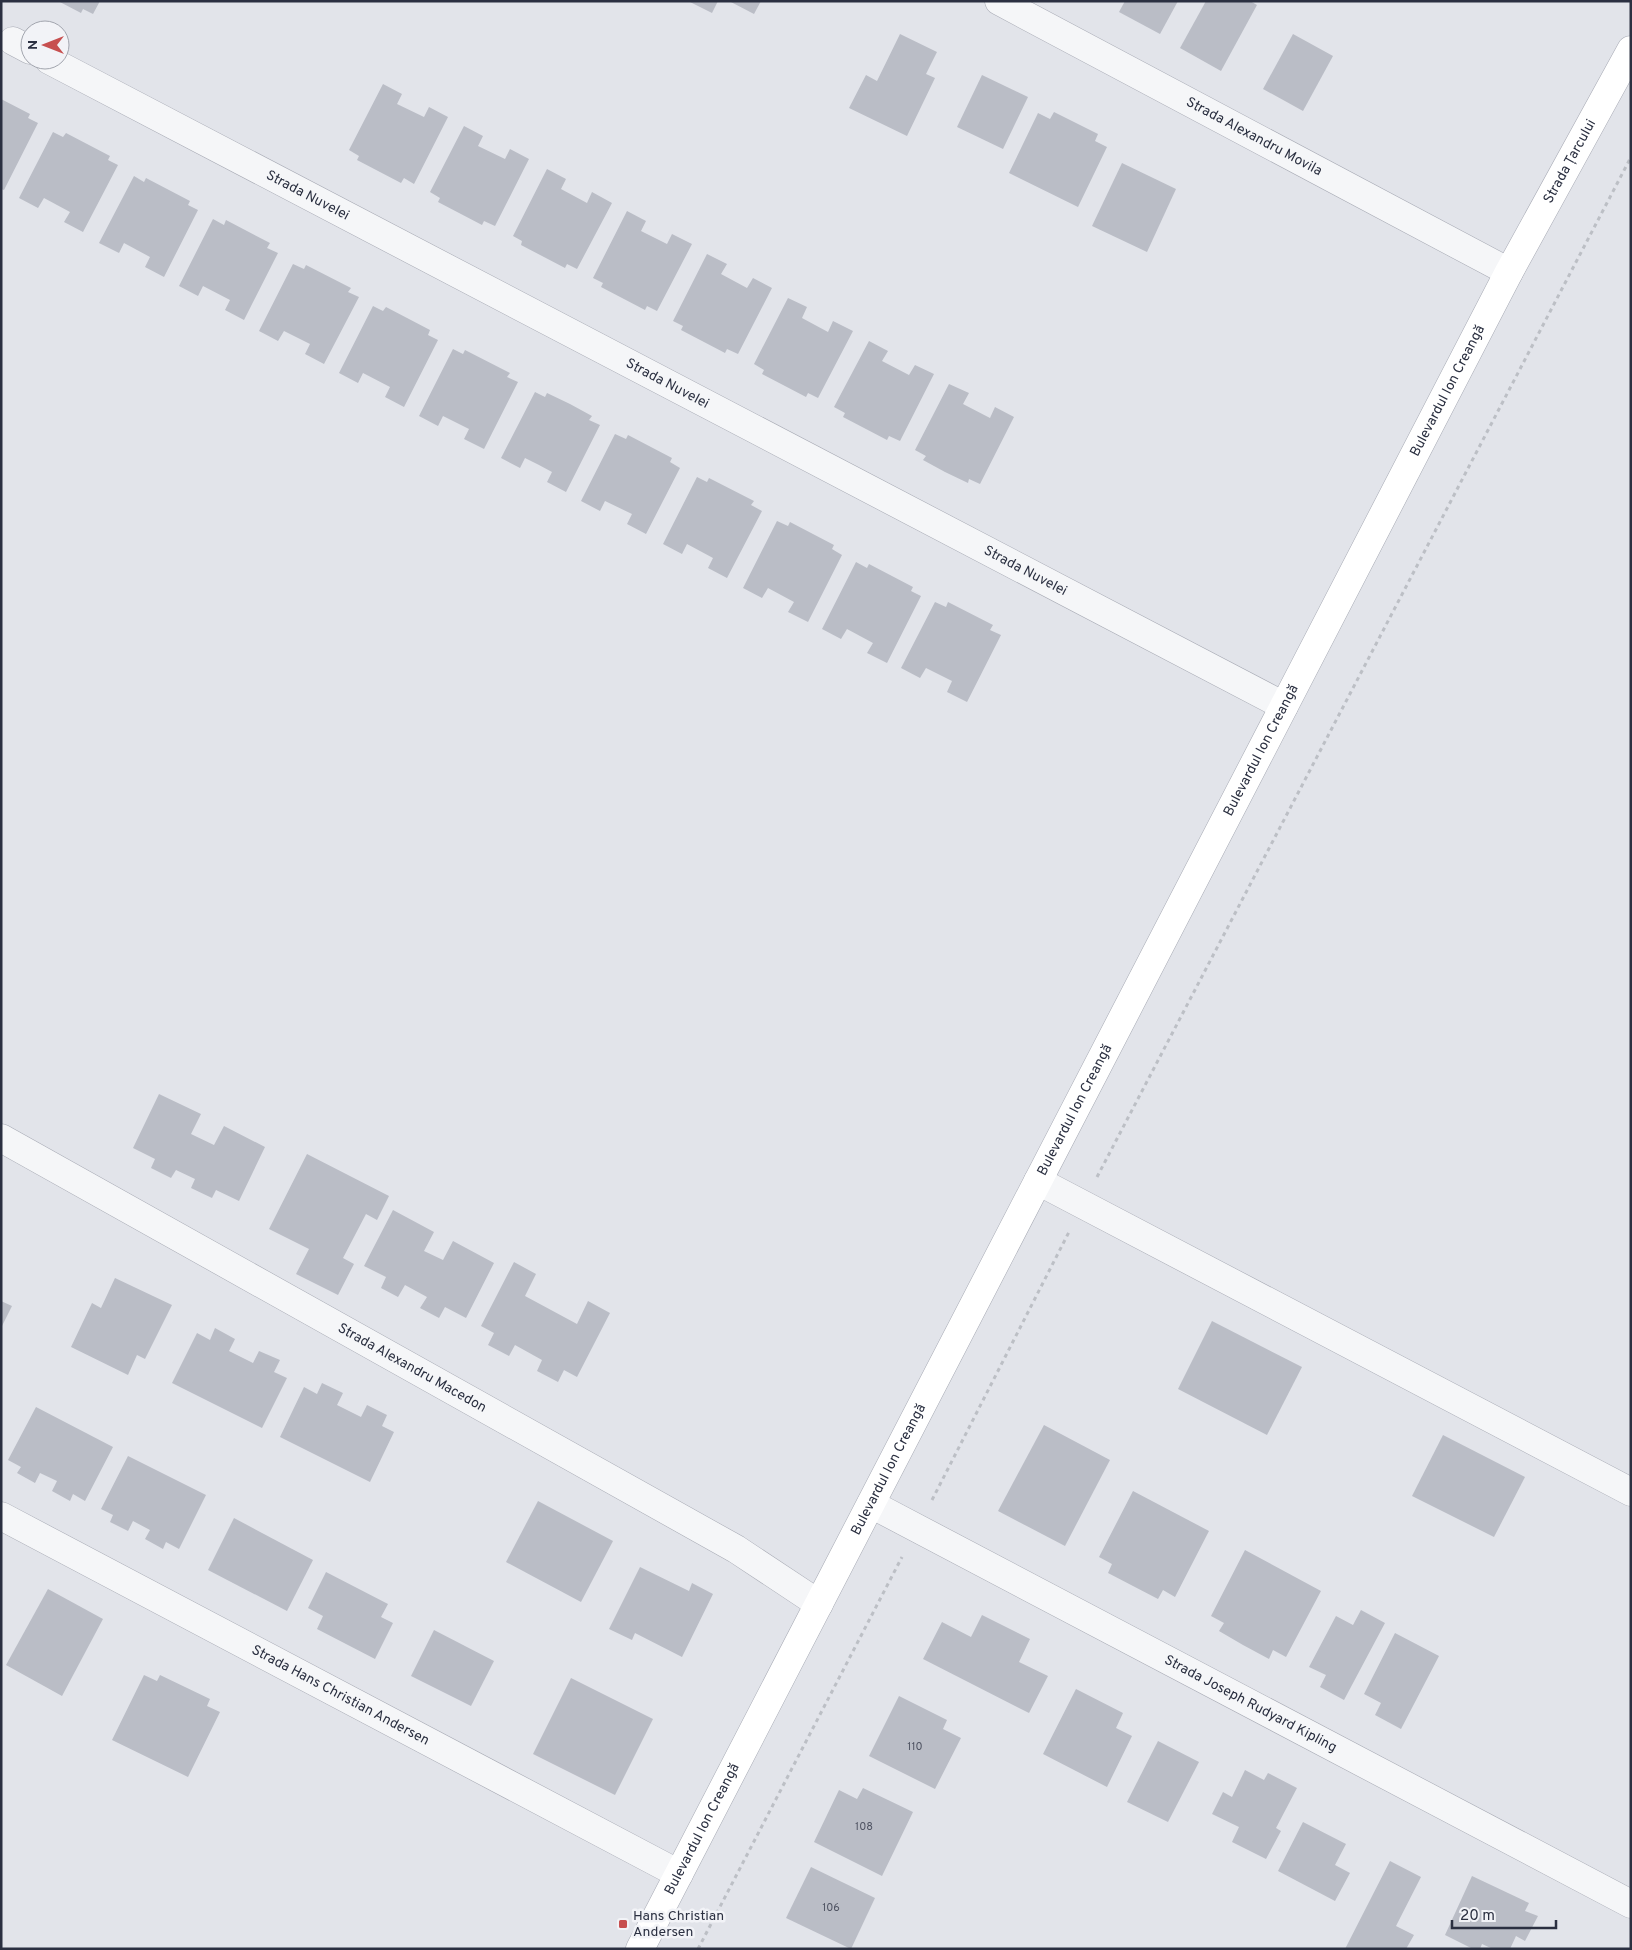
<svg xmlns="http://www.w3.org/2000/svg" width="1632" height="1950" font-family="Overpass,sans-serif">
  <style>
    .building { fill: #babdc6 }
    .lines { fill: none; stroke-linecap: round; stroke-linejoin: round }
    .street-casing { stroke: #a7aab4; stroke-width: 29 }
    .secondary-casing { stroke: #a7aab4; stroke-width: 29 }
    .path { stroke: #bcbfc5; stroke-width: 3; stroke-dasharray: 4 4; stroke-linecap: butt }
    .street { stroke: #f5f6f8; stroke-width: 28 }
    .secondary { stroke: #fff; stroke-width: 28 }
    .poi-dot { fill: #c74f4f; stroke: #f2f3f7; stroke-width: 2 }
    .labels { text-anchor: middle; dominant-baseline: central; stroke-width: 5; stroke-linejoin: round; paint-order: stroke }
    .number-label { font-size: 11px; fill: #4f5362 }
    .street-label { font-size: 14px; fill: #2b3041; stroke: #f2f3f7 }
    .poi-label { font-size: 14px; fill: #2b3041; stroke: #f2f3f7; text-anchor: start }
  </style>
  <rect width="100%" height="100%" fill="#e2e4ea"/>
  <g class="building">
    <polygon points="58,1 100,1 93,14 83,9 81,13"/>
    <polygon points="688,1 718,1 712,13"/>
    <polygon points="729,1 761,1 754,14"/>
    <polygon points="1125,1 1178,1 1160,34 1119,12"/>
    <polygon points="1206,1 1250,1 1257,5 1221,71 1180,48"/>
    <polygon points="900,34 937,52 926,74 935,78 907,136 849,108 866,75 877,81"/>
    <polygon points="1293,34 1333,56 1303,111 1263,89"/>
    <polygon points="982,75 1028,97 1003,149 957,127"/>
    <polygon points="383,84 402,94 397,104 424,117 429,107 448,117 414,184 404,178 401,183 357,160 359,156 349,150"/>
    <polygon points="1,99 30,114 28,118 38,123 4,190 1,189"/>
    <polygon points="1054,112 1098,134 1095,141 1107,147 1078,207 1009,173 1038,113 1050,119"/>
    <polygon points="464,126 483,136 478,146 505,159 510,149 529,159 495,226 484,221 482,225 438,202 440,198 430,192"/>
    <polygon points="53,132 63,137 66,133 110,156 108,160 118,165 83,232 64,222 70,212 44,198 38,208 19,198"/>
    <polygon points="1122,163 1176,189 1147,252 1092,226"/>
    <polygon points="547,169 566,179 561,189 587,203 592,192 612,203 577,269 567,264 565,268 521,245 522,241 513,236"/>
    <polygon points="134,176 144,182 146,178 190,201 188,205 198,210 164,277 145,267 150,257 124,243 119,253 99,243"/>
    <polygon points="627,211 646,221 641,231 667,244 672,234 692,244 657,311 647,306 645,310 601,287 603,283 593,278"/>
    <polygon points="213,219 224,225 226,220 270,243 267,248 278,253 244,320 225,310 230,300 203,286 198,296 179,286"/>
    <polygon points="707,254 727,264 721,274 747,288 753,278 772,288 738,354 727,349 725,353 681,330 683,326 673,321"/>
    <polygon points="293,264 304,269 306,265 351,288 348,292 359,297 324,364 305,354 310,344 284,331 278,341 259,331"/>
    <polygon points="788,298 807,307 802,318 828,332 833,321 853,331 818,398 808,393 806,397 762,374 764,370 754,364"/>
    <polygon points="373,306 383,311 386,307 430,330 428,335 438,340 404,407 385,397 390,387 363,373 358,383 339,373"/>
    <polygon points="869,341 888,351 882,361 909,375 915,365 934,374 900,441 889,436 887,440 843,417 845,413 834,407"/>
    <polygon points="453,349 463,354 465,350 510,373 507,377 518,382 484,449 464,439 469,429 443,416 438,426 419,416"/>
    <polygon points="949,384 969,393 963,404 990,418 995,407 1014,417 980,484 969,479 968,483 945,472 923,460 926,456 915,450"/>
    <polygon points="535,392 545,397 547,393 570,404 592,416 589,420 600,425 566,492 547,482 552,472 539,465 525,458 520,468 501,458"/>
    <polygon points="615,434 626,439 628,435 672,458 670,462 680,468 646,534 627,524 632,514 605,501 600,511 581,501"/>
    <polygon points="697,477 707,482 709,478 754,501 751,505 762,511 727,578 708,568 713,558 687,544 682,554 663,544"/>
    <polygon points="777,521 788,526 790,522 834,545 832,549 842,555 808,622 788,612 794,602 768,588 762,598 743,588"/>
    <polygon points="856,562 867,568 869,564 913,587 911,591 921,596 887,663 867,653 873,643 847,629 841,639 822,629"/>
    <polygon points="935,602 946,607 948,602 993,625 990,630 1001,635 967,702 947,692 952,681 926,668 920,678 901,668"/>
    <polygon points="159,1094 201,1114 191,1134 214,1145 224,1126 265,1147 239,1201 216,1190 212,1198 191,1188 195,1179 176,1170 171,1178 151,1168 155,1159 133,1148"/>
    <polygon points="307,1154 389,1196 377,1220 366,1214 343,1258 354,1264 338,1295 296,1274 309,1249 269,1229"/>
    <polygon points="393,1210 434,1232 424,1251 443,1260 453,1241 494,1263 466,1318 445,1307 439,1318 420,1308 427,1297 405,1285 398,1297 381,1288 386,1277 364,1266"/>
    <polygon points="514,1262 536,1274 525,1296 577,1324 588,1301 610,1313 577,1377 564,1370 558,1382 537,1371 542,1360 515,1345 509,1356 488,1345 494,1333 481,1326"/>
    <polygon points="115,1278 172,1305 145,1359 137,1355 128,1375 71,1347 92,1303 101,1308"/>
    <polygon points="1,1301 12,1306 1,1328"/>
    <polygon points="1212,1321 1302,1367 1267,1435 1178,1389"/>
    <polygon points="215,1328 235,1339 229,1351 253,1363 259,1351 280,1360 274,1372 287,1378 262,1428 172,1383 197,1333 210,1340"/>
    <polygon points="322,1383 343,1393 337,1405 361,1417 367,1405 387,1415 382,1426 394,1432 370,1482 280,1437 304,1387 317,1394"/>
    <polygon points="36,1407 113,1447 85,1501 73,1494 70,1501 52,1491 57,1481 40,1473 35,1483 17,1473 21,1467 8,1460"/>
    <polygon points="1044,1425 1110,1460 1065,1546 998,1511"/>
    <polygon points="1443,1435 1525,1477 1494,1537 1412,1496"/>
    <polygon points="128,1456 206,1495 179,1549 166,1542 163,1549 145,1539 150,1530 133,1521 128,1531 110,1522 113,1515 101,1509"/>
    <polygon points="1133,1491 1209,1531 1175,1597 1163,1590 1158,1599 1108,1573 1112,1564 1099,1557"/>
    <polygon points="538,1501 613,1541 581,1602 506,1562"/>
    <polygon points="234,1518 313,1560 287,1611 208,1570"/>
    <polygon points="1245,1550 1321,1591 1286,1657 1273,1650 1269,1659 1243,1645 1219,1631 1224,1623 1211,1616"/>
    <polygon points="640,1567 689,1591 692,1583 713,1594 682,1657 635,1633 632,1640 609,1629"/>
    <polygon points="326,1572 388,1604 381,1617 393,1623 375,1659 317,1629 323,1616 308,1608"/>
    <polygon points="48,1589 103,1619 62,1696 6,1665"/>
    <polygon points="1361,1610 1385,1623 1344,1700 1320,1687 1326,1675 1309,1667 1336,1616 1353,1625"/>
    <polygon points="982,1615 1030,1639 1019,1662 1048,1676 1029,1713 923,1659 942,1622 971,1637"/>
    <polygon points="434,1630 494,1661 471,1706 411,1676"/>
    <polygon points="1395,1633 1439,1656 1401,1729 1375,1715 1381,1703 1364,1694"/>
    <polygon points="144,1675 157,1681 160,1675 210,1699 207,1706 220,1712 188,1777 112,1740"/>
    <polygon points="571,1678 653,1719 615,1795 533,1754"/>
    <polygon points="1076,1689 1123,1713 1116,1728 1132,1736 1107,1787 1043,1754"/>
    <polygon points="899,1696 947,1720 943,1729 961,1738 935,1789 869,1756"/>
    <polygon points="1158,1741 1199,1762 1168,1822 1127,1802"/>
    <polygon points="1245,1770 1264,1780 1268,1773 1297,1788 1276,1828 1281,1831 1266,1859 1232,1842 1239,1827 1212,1814 1223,1792 1232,1797"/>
    <polygon points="863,1788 913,1812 882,1876 814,1842 839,1790 857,1799"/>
    <polygon points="1303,1822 1346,1844 1335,1865 1350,1873 1335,1901 1278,1871"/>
    <polygon points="1390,1861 1421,1877 1396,1926 1414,1935 1406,1949 1345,1949"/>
    <polygon points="811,1867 875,1898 851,1949 786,1918"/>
    <polygon points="1472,1876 1529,1903 1525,1911 1538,1916 1525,1941 1516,1936 1510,1949 1493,1949 1482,1944 1480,1949 1473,1949 1445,1935"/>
  </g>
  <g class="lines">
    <defs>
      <g id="street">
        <path id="s1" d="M999,1l510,271"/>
        <polyline points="13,41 30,50"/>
        <path id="s2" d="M49,60l1235,646"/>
        <path id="s3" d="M1,1138l735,411 83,55"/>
        <polyline points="1038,1181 1631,1492"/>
        <path id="s4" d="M871,1504l760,400"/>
        <path id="s5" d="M1,1516l678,358"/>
      </g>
      <g id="secondary">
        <path id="s6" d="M640,1949l869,-1677 122,-222"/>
      </g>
    </defs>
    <use href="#street" class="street-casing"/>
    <use href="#secondary" class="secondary-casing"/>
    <g class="path">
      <polyline points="1097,1177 1631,157"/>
      <polyline points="932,1500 1069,1232"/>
      <polyline points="698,1949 902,1557"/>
    </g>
    <use href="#street" class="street"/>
    <use href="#secondary" class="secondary"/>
  </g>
  <rect class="poi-dot" x="618" y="1919" width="10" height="10" rx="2.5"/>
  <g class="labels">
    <g class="number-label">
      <text x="915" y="1747">110</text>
      <text x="864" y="1827">108</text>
      <text x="831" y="1908">106</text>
    </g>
    <g class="street-label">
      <text stroke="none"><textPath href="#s1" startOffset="289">Strada Alexandru Movila</textPath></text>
      <text stroke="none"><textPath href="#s6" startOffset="2015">Strada Țarcului</textPath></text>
      <text stroke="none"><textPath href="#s2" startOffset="292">Strada Nuvelei</textPath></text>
      <text stroke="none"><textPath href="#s2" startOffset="698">Strada Nuvelei</textPath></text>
      <text stroke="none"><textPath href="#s6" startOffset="1755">Bulevardul Ion Creangă</textPath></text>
      <text stroke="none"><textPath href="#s2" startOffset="1102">Strada Nuvelei</textPath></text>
      <text stroke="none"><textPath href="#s6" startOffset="1350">Bulevardul Ion Creangă</textPath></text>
      <text stroke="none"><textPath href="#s6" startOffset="945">Bulevardul Ion Creangă</textPath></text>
      <text stroke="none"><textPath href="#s3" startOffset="471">Strada Alexandru Macedon</textPath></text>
      <text stroke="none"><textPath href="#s6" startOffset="540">Bulevardul Ion Creangă</textPath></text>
      <text stroke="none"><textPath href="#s5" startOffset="384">Strada Hans Christian Andersen</textPath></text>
      <text stroke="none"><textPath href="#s4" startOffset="429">Strada Joseph Rudyard Kipling</textPath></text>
      <text stroke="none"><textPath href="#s6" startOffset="135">Bulevardul Ion Creangă</textPath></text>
    </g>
    <g class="poi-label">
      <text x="633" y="1916">Hans Christian<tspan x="633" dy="16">Andersen</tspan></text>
    </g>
  </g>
  <rect width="1632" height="1950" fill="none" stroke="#2b3041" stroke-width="5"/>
  <g transform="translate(45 45) rotate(270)"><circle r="24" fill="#f2f3f7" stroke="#a2a5ae"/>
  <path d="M0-4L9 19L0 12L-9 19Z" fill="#c74f4f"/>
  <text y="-8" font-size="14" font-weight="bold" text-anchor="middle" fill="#2b3041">N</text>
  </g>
  <path d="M1452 1920v8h104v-8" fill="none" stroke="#2b3041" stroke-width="2.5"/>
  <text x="1460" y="1920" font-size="15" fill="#2b3041" stroke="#f2f3f7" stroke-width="4" paint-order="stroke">20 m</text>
</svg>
